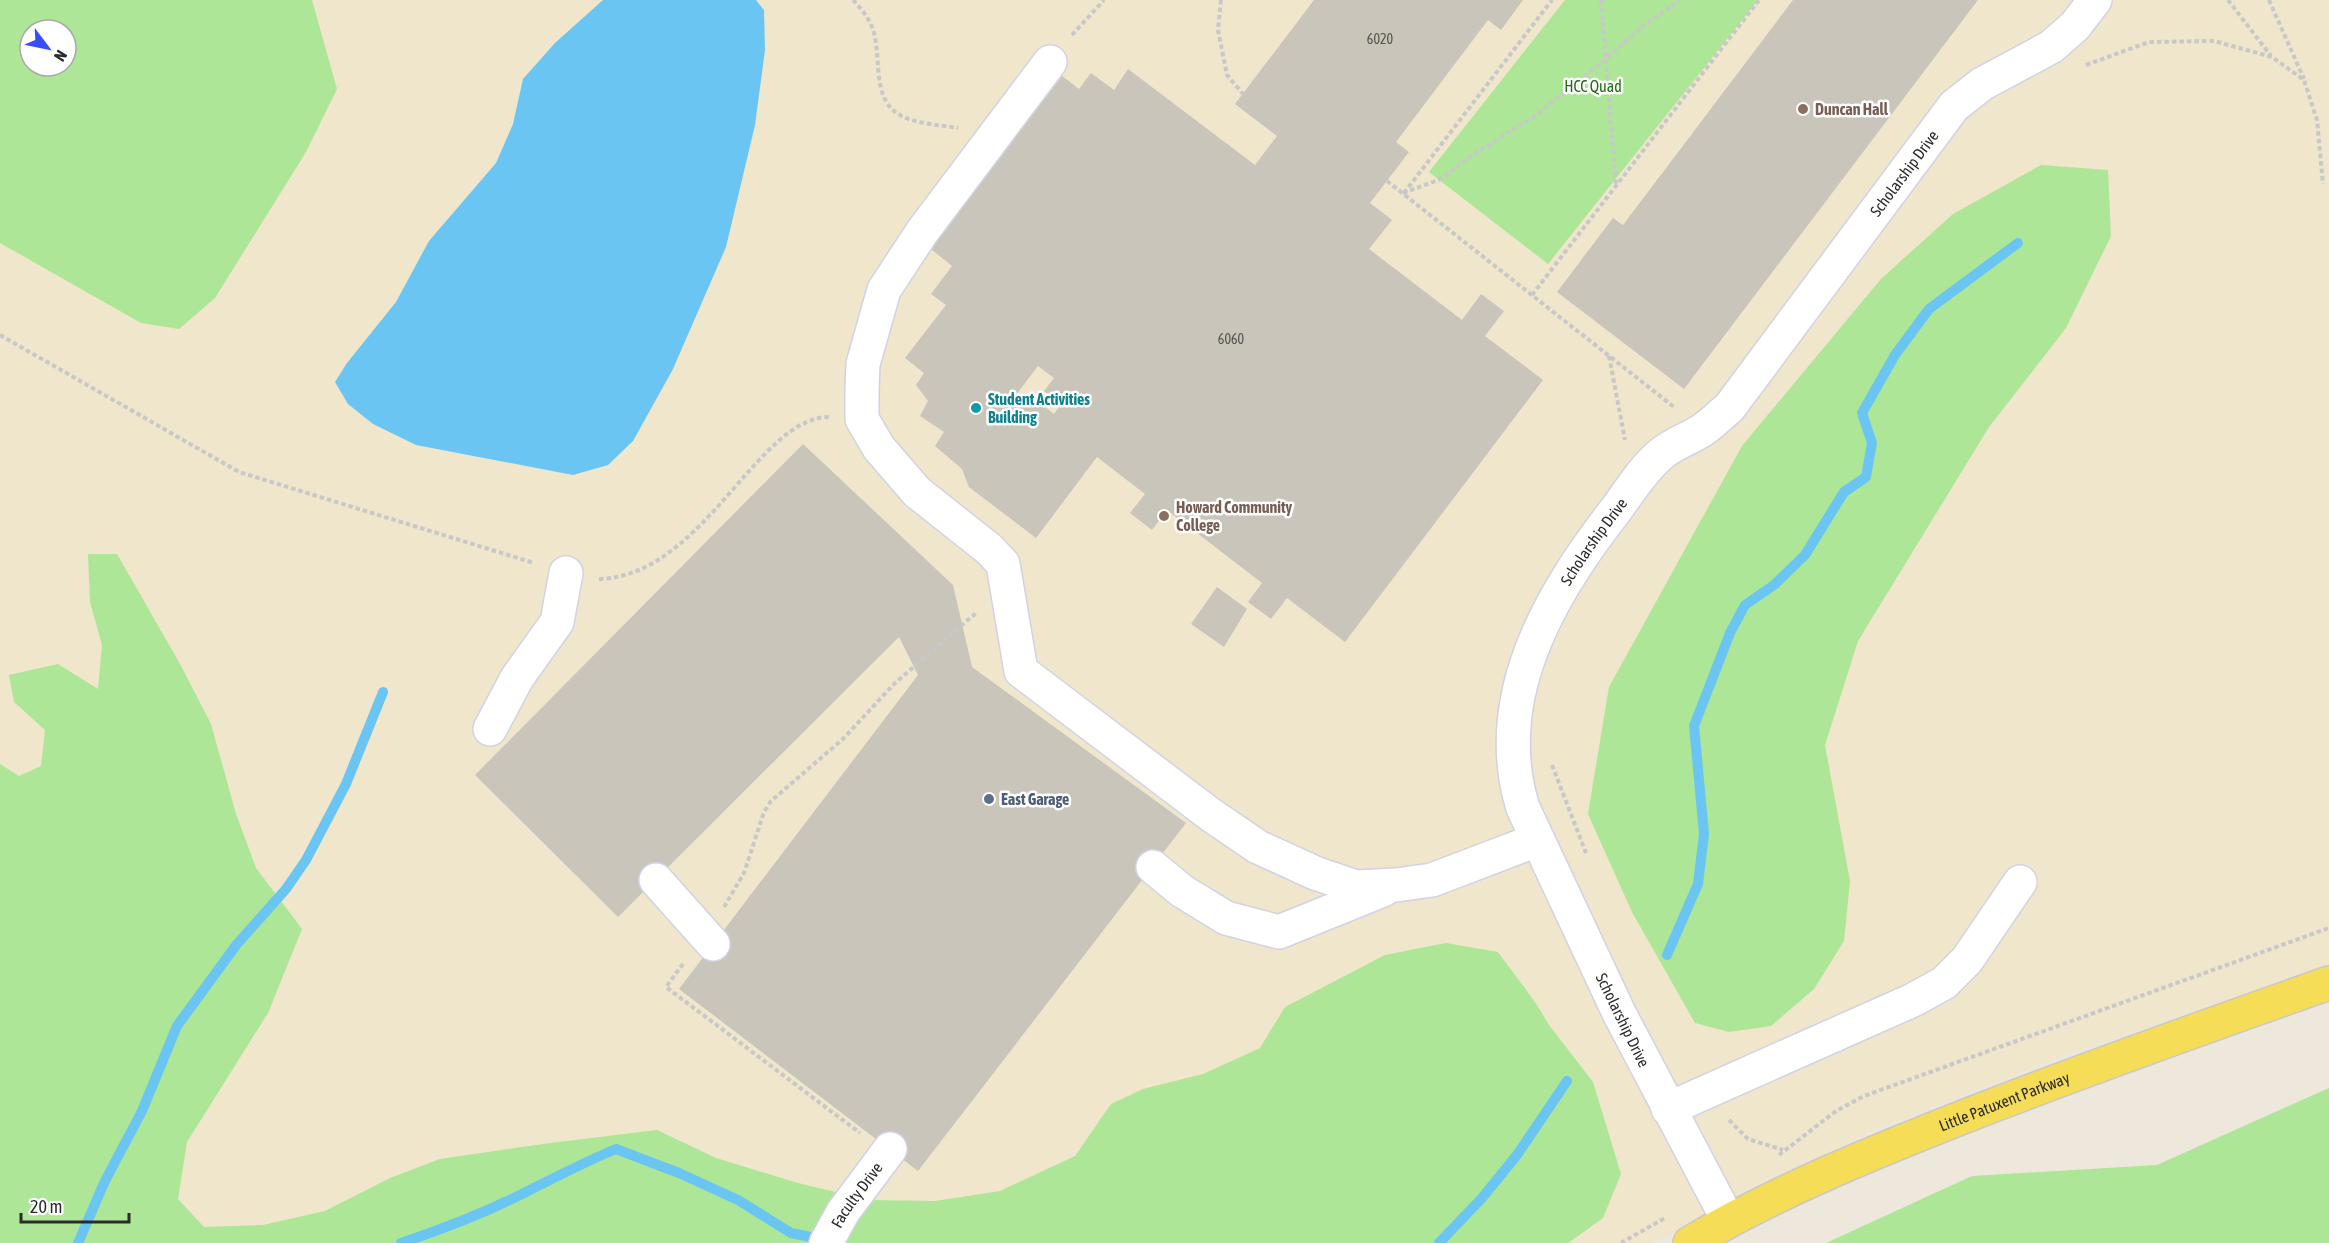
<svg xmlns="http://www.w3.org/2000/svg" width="2329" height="1243" font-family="'Asap Condensed',sans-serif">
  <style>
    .education { fill: #efe6cb; fill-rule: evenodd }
    .green { fill: #ace696; fill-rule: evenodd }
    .water { fill: #6bc5f3 }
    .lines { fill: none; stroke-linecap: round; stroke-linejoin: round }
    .stream { stroke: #6bc5f3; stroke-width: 10 }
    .building { fill: #c9c5bb; fill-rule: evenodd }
    .minor-casing { stroke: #d1d3e4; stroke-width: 36 }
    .major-casing { stroke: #c8c8c8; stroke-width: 36 }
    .path { stroke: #c8c8c8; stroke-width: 4; stroke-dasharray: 4.5 3; stroke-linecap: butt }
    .minor { stroke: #fff; stroke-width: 33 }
    .major { stroke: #f6dd58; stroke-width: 33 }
    .education-dot { fill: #8d6e63; stroke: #fff; stroke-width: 2 }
    .culture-dot { fill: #0f9aa8; stroke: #fff; stroke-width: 2 }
    .service-dot { fill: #5c6f8a; stroke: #fff; stroke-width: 2 }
    .labels { text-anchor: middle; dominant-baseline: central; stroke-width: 5; stroke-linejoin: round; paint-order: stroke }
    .number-label { font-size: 14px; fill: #52524f }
    .park-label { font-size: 16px; fill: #226b17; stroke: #fff }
    .education-label { font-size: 16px; font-weight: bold; fill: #785e54; stroke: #fff; text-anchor: start }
    .street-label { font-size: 16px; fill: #2b2b2b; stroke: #fff }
    .culture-label { font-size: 16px; font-weight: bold; fill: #0d838f; stroke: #fff; text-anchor: start }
    .service-label { font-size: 16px; font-weight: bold; fill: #4e5e75; stroke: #fff; text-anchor: start }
  </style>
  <rect width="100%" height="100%" fill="#ede7dc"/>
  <path class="education" d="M0,0h2329v965l-261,89 -200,78 -215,111h-1653zM30,30h36v36h-36z"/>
  <g class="green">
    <path d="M0,0h312l25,89 -31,63 -91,146 -36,31 -38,-6 -141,-80zM30,30h36v36h-36z"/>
    <polygon points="1565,0 1758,0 1548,264 1429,172"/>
    <polygon points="2041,165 2108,170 2111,236 2066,328 1989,427 1858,641 1825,745 1850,881 1844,941 1814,989 1771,1026 1729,1032 1695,1023 1632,912 1588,814 1609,687 1742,446 1881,279 1953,214"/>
    <polygon points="88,554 117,554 180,664 211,724 236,814 256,868 302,929 268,1013 187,1142 178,1199 204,1227 263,1225 325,1211 390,1178 440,1159 550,1143 657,1130 716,1158 798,1183 869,1200 935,1201 1000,1191 1075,1156 1111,1104 1143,1089 1203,1074 1260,1048 1285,1007 1385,955 1446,943 1498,952 1535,1002 1549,1025 1593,1082 1621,1174 1603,1218 1568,1243 0,1243 0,764 19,776 41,766 45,730 14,702 9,675 58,664 98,689 102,645 90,602"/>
    <polygon points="2329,1088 2329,1243 1826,1243 1972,1176 2157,1165"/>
  </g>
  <polygon class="water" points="603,0 756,0 764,10 765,50 755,125 726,247 673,369 633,441 608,465 573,475 416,445 373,424 348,404 335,382 347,363 396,302 429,241 496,163 513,124 523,79 555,43"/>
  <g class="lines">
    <g class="stream">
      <polyline points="1667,955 1698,884 1704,834 1694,726 1730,633 1745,605 1774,585 1805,555 1844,492 1866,477 1872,443 1862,413 1895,355 1929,309 2018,243"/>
      <polyline points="78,1243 105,1181 142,1111 177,1026 237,944 286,889 306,860 346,784 383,692"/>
      <path d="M401,1243c39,-13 78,-28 115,-46 34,-17 66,-34 100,-48l63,24 59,27 53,33 34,7"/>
      <polyline points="1439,1243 1482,1198 1517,1155 1567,1081"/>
    </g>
  </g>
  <g class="building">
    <path d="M1314,0h209l-22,30 -13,-10 -92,122 13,10 -39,51 22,17 -23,29 93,71 19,-26 23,17 -19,25 58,44 -198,262 -58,-44 -16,21 -23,-17 14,-19 -95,-73 -15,20 -22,-17 15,-19 -48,-37 -61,81 -67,-51 -7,-18 -27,-23 9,-14 -24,-16 8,-15 -12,-16 8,-12 -19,-15 41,-53 -15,-11 21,-28 -21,-17 131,-173 17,13 12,-16 23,17 14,-21 127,96 22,-29 -42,-32zM1038,366l16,12 -10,13 17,13 -7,10 -19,-15 -19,-4z"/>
    <polygon points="1793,0 1978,0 1684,389 1557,292 1613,218 1623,225"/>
    <polygon points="803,444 953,585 972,667 1186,823 918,1171 679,989 918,675 899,637 618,917 475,775"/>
    <polygon points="1217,587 1247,609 1224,647 1191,624"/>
  </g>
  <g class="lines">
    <defs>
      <g id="minor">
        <polyline points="1050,62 922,232 884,290 863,364 862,391 862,419 879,448 917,492 989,549 1003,564 1021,671 1211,815 1258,847 1315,873 1356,887 1396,885 1432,880 1537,840"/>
        <polyline points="490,729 517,678 557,622 566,573"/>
        <polyline points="1153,867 1182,891 1226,918 1279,932 1383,890"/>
        <polyline points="656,880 713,944"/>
        <polyline points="1668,1109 1913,1000 1944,983 1967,960 2020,882"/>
        <path id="s1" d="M1728,1220l-109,-207 -96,-205c-34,-109 26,-213 92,-297 14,-19 28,-42 46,-57 12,-10 27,-15 40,-23 10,-6 19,-16 28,-23l225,-302 28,-22 69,-37 24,-21 20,-26"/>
        <path id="s2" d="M826,1243l17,-31 47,-63"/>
      </g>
      <g id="major">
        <path id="s3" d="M1690,1243c84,-50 177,-88 268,-124 122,-48 246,-92 371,-136"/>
      </g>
    </defs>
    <use href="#minor" class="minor-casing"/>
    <use href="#major" class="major-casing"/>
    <g class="path">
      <path d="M853,0c7,7 15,17 19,27 11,27 -2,69 26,87 16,10 42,11 60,14"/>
      <polyline points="1221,0 1218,30 1227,75 1243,94"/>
      <polyline points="1601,0 1616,185"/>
      <polyline points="2228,0 2271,56"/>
      <polyline points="2269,0 2304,79"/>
      <polyline points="1072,35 1104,0"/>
      <polyline points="2086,65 2149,42 2214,41 2272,57 2304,80 2317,120 2323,184"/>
      <polyline points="1387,181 1674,407"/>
      <polyline points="1403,193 1441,179 1469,157 1535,116 1606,59 1644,25 1680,0"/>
      <polyline points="1404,193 1552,0"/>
      <polyline points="1532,295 1759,0"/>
      <polyline points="0,335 239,472 534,563"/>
      <polyline points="1609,356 1625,440"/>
      <path d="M599,579c105,-3 158,-162 230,-162"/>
      <polyline points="1552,765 1586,853"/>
      <polyline points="724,907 744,873 764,812 771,801 843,739 894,684 976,613"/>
      <polyline points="683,964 666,987 860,1133"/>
      <polyline points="1729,1120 1748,1139 1783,1150"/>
      <polyline points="1779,1155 1836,1111 1864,1096 2329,928"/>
      <polyline points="1621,1243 1665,1218"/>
    </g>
    <use href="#minor" class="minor"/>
    <use href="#major" class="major"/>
  </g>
  <g class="education-dot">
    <circle cx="1803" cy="109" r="6"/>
    <circle cx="1164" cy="516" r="6"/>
  </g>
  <circle class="culture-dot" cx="976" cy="408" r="6"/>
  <circle class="service-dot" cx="989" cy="799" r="6"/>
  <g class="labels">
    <g class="number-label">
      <text x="1380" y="39">6020</text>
      <text x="1231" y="339">6060</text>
    </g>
    <g class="park-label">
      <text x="1593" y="86">HCC Quad</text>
    </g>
    <g class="education-label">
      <text x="1815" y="109">Duncan Hall</text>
      <text x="1176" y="507">Howard Community<tspan x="1176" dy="18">College</tspan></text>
    </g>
    <g class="street-label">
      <text stroke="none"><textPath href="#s1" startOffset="1233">Scholarship Drive</textPath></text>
      <text stroke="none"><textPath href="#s1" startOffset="747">Scholarship Drive</textPath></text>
      <text transform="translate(1623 1020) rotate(64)">Scholarship Drive</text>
      <text stroke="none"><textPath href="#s3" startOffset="345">Little Patuxent Parkway</textPath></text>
      <text stroke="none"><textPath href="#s2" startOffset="57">Faculty Drive</textPath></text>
    </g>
    <g class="culture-label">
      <text x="988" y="399">Student Activities<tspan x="988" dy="18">Building</tspan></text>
    </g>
    <g class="service-label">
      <text x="1001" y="799">East Garage</text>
    </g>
  </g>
  <g transform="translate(48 48) rotate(122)"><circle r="28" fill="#ffffff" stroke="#aaaaaa" stroke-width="1.5"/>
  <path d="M0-4.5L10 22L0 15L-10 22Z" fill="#374eff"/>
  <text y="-9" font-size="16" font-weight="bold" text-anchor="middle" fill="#2b2b2b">N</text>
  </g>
  <path d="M21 1213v9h108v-9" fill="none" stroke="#2b2b2b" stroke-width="3"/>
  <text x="30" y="1213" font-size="18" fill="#2b2b2b" stroke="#ffffff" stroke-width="4.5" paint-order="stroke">20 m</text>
</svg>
